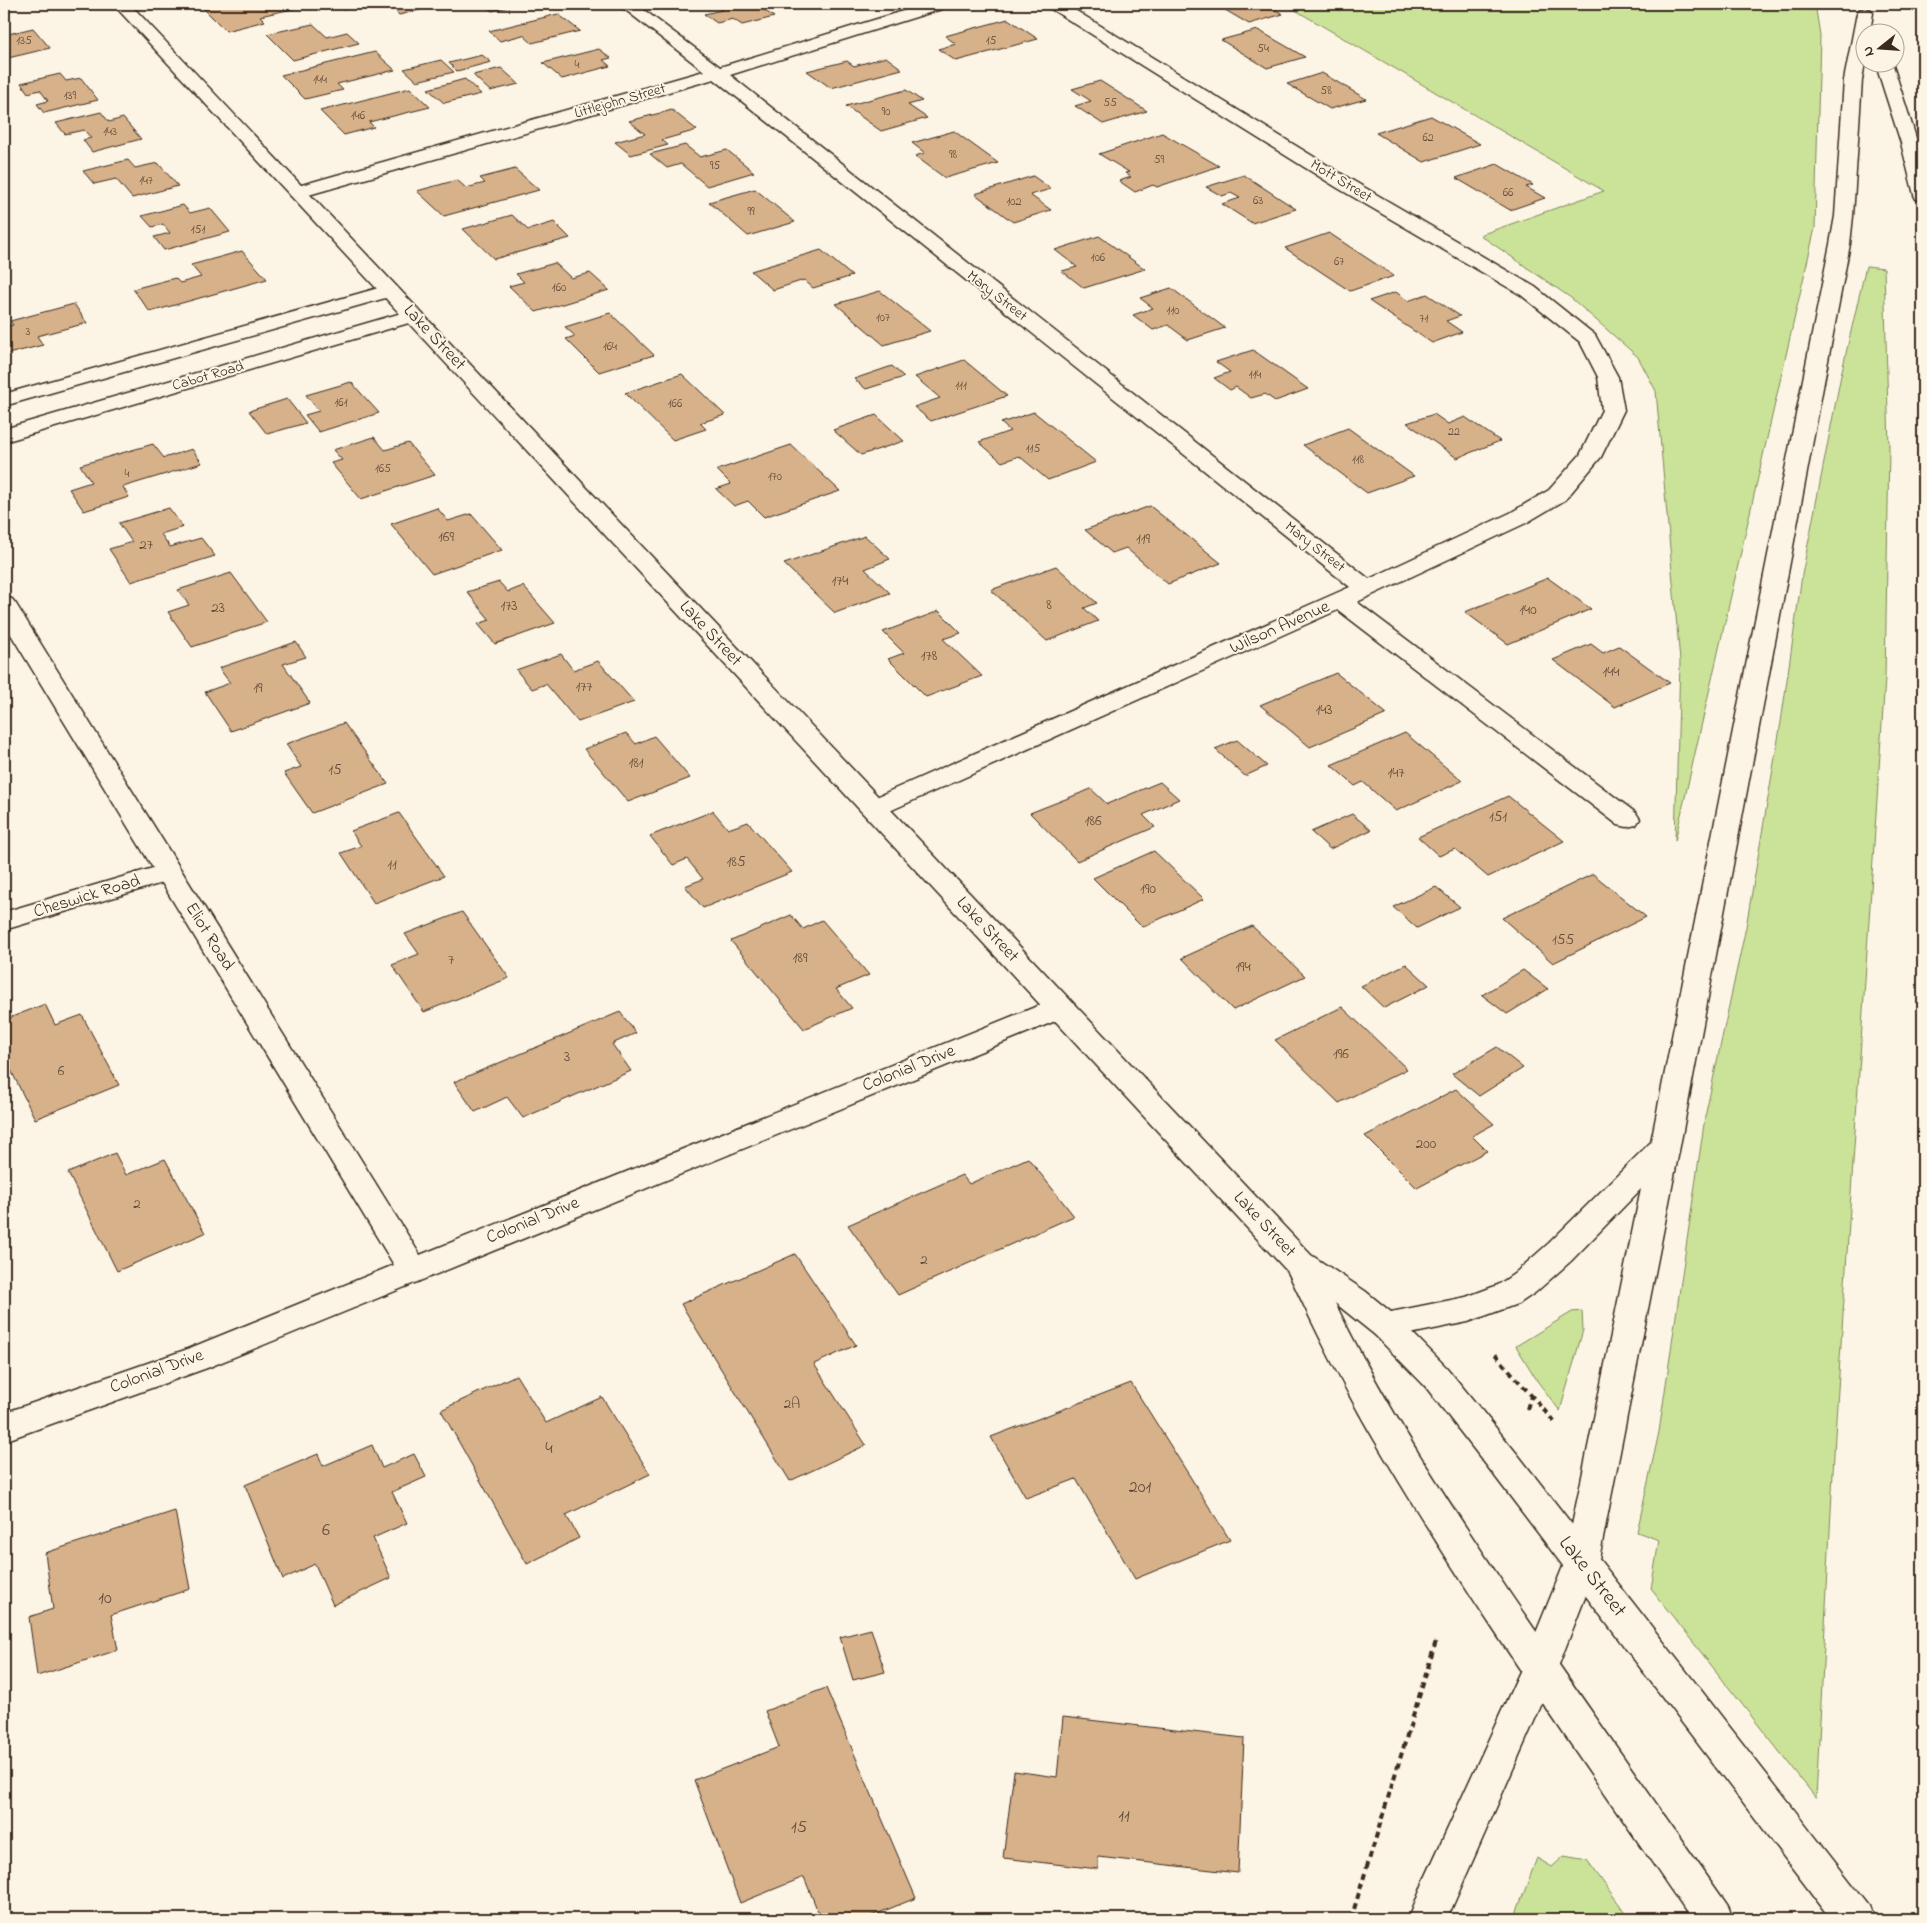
<svg xmlns="http://www.w3.org/2000/svg" width="1927" height="1923" font-family="'Indie Flower',sans-serif">
  <style>
    .green { fill: #cae399; stroke: #82865c }
    .building { fill: #d7b189; stroke: #3b2a1e }
    .lines { fill: none; stroke-linecap: round; stroke-linejoin: round }
    .minor-casing { stroke: #3b2a1e; stroke-width: 3 }
    .secondary-casing { stroke: #3b2a1e; stroke-width: 3 }
    .motorway-casing { stroke: #3b2a1e; stroke-width: 3 }
    .path { stroke: #3b2a1e; stroke-width: 4; stroke-dasharray: 6 4.5; stroke-linecap: butt }
    .minor { fill: #fcf5e5; fill-rule: evenodd }
    .secondary { fill: #fcf5e5; fill-rule: evenodd }
    .motorway { fill: #fcf5e5; fill-rule: evenodd }
    .labels { text-anchor: middle; dominant-baseline: central; stroke-width: 4; stroke-linejoin: round; paint-order: stroke }
    .far-number-label { font-size: 12px; fill: #624c39 }
    .far-street-label { font-size: 15px; fill: #3b2a1e; stroke: #fcf5e5 }
    .number-label { font-size: 15px; fill: #624c39 }
    .street-label { font-size: 18px; fill: #3b2a1e; stroke: #fcf5e5 }
    .near-number-label { font-size: 18px; fill: #624c39 }
    .near-street-label { font-size: 21px; fill: #3b2a1e; stroke: #fcf5e5 }
  </style>
  <rect width="100%" height="100%" fill="#fcf5e5"/>
  <filter id="ink" filterUnits="userSpaceOnUse"><feTurbulence type="fractalNoise" baseFrequency=".02" numOctaves="2"/><feDisplacementMap in="SourceGraphic" scale="10" xChannelSelector="R" yChannelSelector="G"/><feConvolveMatrix kernelMatrix="1 2 1 2 8 2 1 2 1" color-interpolation-filters="sRGB"/></filter>
  <g filter="url(#ink)">
    <g class="green">
      <polygon points="1300,4 1815,4 1820,35 1815,228 1675,841 1680,661 1656,391 1638,357 1571,298 1480,235 1604,191 1290,7"/>
      <polygon points="1866,266 1884,268 1889,448 1885,678 1835,1435 1816,1798 1651,1589 1659,1540 1637,1532 1659,1432 1705,1117 1746,927 1781,722 1802,575 1841,375"/>
      <polygon points="1582,1311 1583,1330 1560,1411 1538,1382 1516,1346 1572,1312"/>
      <polygon points="1564,1856 1587,1860 1630,1919 1514,1919 1537,1858 1552,1867"/>
    </g>
    <g class="building">
      <polygon points="218,4 315,4 260,16 265,21 226,31 202,7"/>
      <polygon points="337,4 370,4 343,10"/>
      <polygon points="406,4 423,4 428,8 399,15 392,7"/>
      <polygon points="484,4 521,4 492,11"/>
      <polygon points="714,4 761,4 757,5 774,17 742,25 733,19 717,23 704,14 722,10"/>
      <polygon points="1215,4 1265,4 1283,14 1249,24"/>
      <polygon points="558,14 580,31 532,43 523,35 500,41 489,31"/>
      <polygon points="1008,19 1038,39 956,61 938,49 956,44 945,36"/>
      <polygon points="313,24 327,37 347,32 359,43 293,60 267,34"/>
      <polygon points="33,28 50,48 4,59 4,35"/>
      <polygon points="1258,30 1305,57 1267,68 1221,40"/>
      <polygon points="599,49 611,58 603,60 610,66 562,79 543,63"/>
      <polygon points="375,52 395,70 337,84 343,90 305,99 281,75"/>
      <polygon points="482,55 491,62 457,71 449,63"/>
      <polygon points="886,57 902,69 831,88 807,71 847,61 854,66"/>
      <polygon points="441,60 454,72 417,81 404,69"/>
      <polygon points="501,68 519,84 490,91 473,75"/>
      <polygon points="1322,73 1366,99 1330,109 1287,84"/>
      <polygon points="60,74 66,81 81,78 98,100 44,113 37,104 48,101 40,90 28,93 21,83"/>
      <polygon points="465,79 481,94 444,103 428,89"/>
      <polygon points="1100,81 1147,111 1103,124 1075,106 1091,101 1072,89"/>
      <polygon points="410,88 430,107 369,122 374,127 344,135 320,111"/>
      <polygon points="906,90 922,101 908,105 927,118 881,131 846,106"/>
      <polygon points="672,110 697,130 662,140 668,145 631,155 615,142 645,134 629,121"/>
      <polygon points="101,112 109,122 123,118 141,139 92,152 83,140 91,138 84,130 65,134 56,123"/>
      <polygon points="1431,116 1480,144 1424,162 1376,133"/>
      <polygon points="954,131 998,163 945,178 915,156 925,153 912,143"/>
      <polygon points="1162,133 1219,166 1157,187 1153,185 1135,192 1119,181 1131,177 1125,173 1129,172 1099,154"/>
      <polygon points="685,145 700,157 727,150 754,172 707,186 681,164 667,168 650,154"/>
      <polygon points="128,160 135,168 158,163 178,186 132,198 116,179 94,184 83,171"/>
      <polygon points="1497,164 1533,185 1526,187 1545,198 1510,210 1456,178"/>
      <polygon points="515,169 539,190 444,216 417,191 457,180 466,188 485,183 480,178"/>
      <polygon points="1244,175 1296,209 1252,223 1222,204 1240,198 1231,193 1222,196 1206,187"/>
      <polygon points="1033,176 1051,189 1030,195 1051,210 1013,222 975,194"/>
      <polygon points="755,189 795,222 748,236 709,202"/>
      <polygon points="183,205 190,213 210,208 230,232 164,250 154,237 170,233 163,224 152,227 142,216"/>
      <polygon points="512,215 528,230 554,222 570,238 494,259 463,229"/>
      <polygon points="1329,233 1394,276 1350,291 1285,248"/>
      <polygon points="1099,236 1145,269 1084,288 1062,271 1077,267 1055,250"/>
      <polygon points="821,250 852,276 813,288 804,280 773,290 751,271"/>
      <polygon points="242,251 267,279 150,312 133,289 175,278 180,283 201,277 191,265"/>
      <polygon points="555,263 571,278 590,273 609,290 536,312 509,286 524,282 516,274"/>
      <polygon points="1171,288 1225,328 1188,340 1168,325 1153,330 1133,315 1153,308 1140,298"/>
      <polygon points="880,291 930,331 884,345 836,304"/>
      <polygon points="1396,292 1408,301 1427,294 1460,316 1446,321 1462,332 1432,343 1369,301"/>
      <polygon points="74,304 87,323 37,336 43,345 4,355 4,327 13,325 10,321"/>
      <polygon points="610,313 654,355 599,372 566,339 575,336 565,327"/>
      <polygon points="1253,350 1308,389 1275,401 1265,394 1251,398 1236,387 1230,390 1214,378 1230,372 1216,362"/>
      <polygon points="964,360 1007,396 931,421 914,407 940,398 915,377"/>
      <polygon points="892,366 904,377 866,389 854,379"/>
      <polygon points="682,374 725,415 700,423 706,429 673,440 625,393"/>
      <polygon points="351,382 379,413 319,432 305,415 319,411 306,395"/>
      <polygon points="287,399 306,423 267,434 249,411"/>
      <polygon points="1034,412 1096,462 1048,480 1019,456 1002,462 979,442 1010,431 1001,423"/>
      <polygon points="1434,414 1448,424 1465,417 1500,441 1457,458 1407,423"/>
      <polygon points="876,415 904,441 861,455 833,430"/>
      <polygon points="1348,428 1414,476 1367,493 1303,445"/>
      <polygon points="374,437 385,450 408,443 435,475 361,499 331,463 342,460 333,450"/>
      <polygon points="153,444 164,458 192,449 202,463 123,487 129,497 84,511 69,489 91,482 80,465"/>
      <polygon points="791,445 840,491 764,517 748,501 734,506 716,489 731,484 717,470"/>
      <polygon points="1150,506 1221,563 1168,584 1126,548 1112,553 1085,530"/>
      <polygon points="169,508 183,527 161,534 170,547 201,538 215,556 131,582 109,549 132,542 119,523"/>
      <polygon points="437,508 448,521 471,514 502,550 432,574 391,524"/>
      <polygon points="865,536 890,559 865,569 890,593 835,613 784,564"/>
      <polygon points="1056,566 1097,603 1084,608 1098,621 1047,641 991,590"/>
      <polygon points="231,573 267,622 192,647 168,612 189,605 178,590"/>
      <polygon points="1548,578 1591,609 1508,644 1465,612"/>
      <polygon points="499,582 508,592 523,586 555,623 495,644 478,624 490,620 467,592"/>
      <polygon points="939,611 961,633 943,639 982,676 926,697 888,659 904,653 883,632"/>
      <polygon points="296,642 306,657 283,664 310,703 231,731 205,692 230,683 219,668"/>
      <polygon points="1591,644 1603,653 1619,646 1670,683 1615,707 1553,660"/>
      <polygon points="561,654 573,670 598,661 634,702 578,722 546,684 532,689 516,670"/>
      <polygon points="1336,673 1387,714 1310,747 1260,705"/>
      <polygon points="344,723 388,784 312,813 284,773 301,767 286,744"/>
      <polygon points="626,733 636,744 654,736 690,778 628,802 584,749"/>
      <polygon points="1405,733 1462,781 1396,811 1363,782 1355,786 1331,765"/>
      <polygon points="1237,740 1267,766 1245,776 1215,749"/>
      <polygon points="1160,782 1179,799 1143,815 1155,827 1077,861 1030,813 1091,789 1107,804"/>
      <polygon points="1508,796 1564,841 1488,877 1455,849 1439,856 1418,837"/>
      <polygon points="713,811 728,829 748,822 792,872 703,908 685,886 703,879 687,859 673,865 650,836"/>
      <polygon points="399,813 444,876 374,903 341,853 361,846 351,831"/>
      <polygon points="1352,814 1371,830 1330,849 1311,832"/>
      <polygon points="1154,851 1204,899 1142,927 1093,878"/>
      <polygon points="1593,874 1646,917 1553,963 1502,918"/>
      <polygon points="1436,887 1460,907 1417,928 1393,907"/>
      <polygon points="462,912 509,978 424,1012 392,965 419,954 405,934"/>
      <polygon points="791,915 803,929 822,920 869,975 836,989 852,1008 804,1029 731,941"/>
      <polygon points="1252,926 1305,976 1233,1010 1182,958"/>
      <polygon points="1406,964 1429,985 1384,1008 1361,986"/>
      <polygon points="1523,970 1548,989 1507,1014 1482,995"/>
      <polygon points="45,1004 55,1025 82,1015 119,1085 35,1119 4,1056 4,1020"/>
      <polygon points="1342,1007 1407,1069 1339,1103 1275,1040"/>
      <polygon points="620,1012 636,1033 612,1044 631,1071 523,1118 507,1097 475,1112 454,1082"/>
      <polygon points="1497,1047 1523,1068 1479,1096 1452,1074"/>
      <polygon points="1456,1089 1494,1124 1472,1136 1487,1151 1417,1188 1365,1136"/>
      <polygon points="115,1153 126,1175 165,1159 205,1233 117,1271 68,1173"/>
      <polygon points="1028,1158 1074,1216 898,1295 848,1225 962,1175 969,1184"/>
      <polygon points="795,1254 856,1345 814,1364 866,1445 790,1481 681,1304"/>
      <polygon points="516,1375 546,1423 602,1397 650,1474 566,1515 579,1538 527,1564 441,1410"/>
      <polygon points="1131,1383 1230,1540 1135,1579 1076,1479 1026,1498 991,1437"/>
      <polygon points="372,1445 382,1468 414,1454 426,1477 392,1492 407,1523 373,1538 391,1578 333,1605 315,1564 283,1579 245,1485 318,1454 323,1466"/>
      <polygon points="175,1511 190,1589 111,1615 118,1650 37,1676 29,1617 53,1609 45,1553"/>
      <polygon points="871,1629 885,1672 853,1680 840,1637"/>
      <polygon points="826,1688 916,1898 864,1919 821,1919 804,1877 740,1903 694,1780 779,1747 765,1711"/>
      <polygon points="1063,1717 1244,1738 1238,1873 1098,1857 1098,1869 1003,1858 1014,1771 1057,1777"/>
    </g>
    <g class="lines">
      <defs>
        <g id="minor">
          <polygon points="618,4 636,4 720,67 926,4 950,4 948,7 730,75 1369,579 1510,513 1549,490 1580,455 1602,410 1598,377 1580,342 1521,295 1336,187 1048,7 1046,4 1065,4 1350,179 1535,287 1595,335 1618,377 1624,410 1601,457 1565,500 1526,523 1357,602 1636,813 1640,819 1636,825 1627,827 1618,825 1338,610 883,814 874,816 865,814 861,808 865,802 1350,587 714,79 305,196 298,198 291,196 289,192 291,188 704,71"/>
          <polygon points="389,285 396,287 399,291 396,295 4,406 4,394"/>
          <polygon points="412,310 419,312 422,316 419,320 4,442 4,429"/>
          <polygon points="4,597 12,599 16,604 420,1255 1050,1001 1060,998 1070,1001 1074,1008 1070,1015 207,1368 4,1441 4,1413 185,1350 394,1265 162,883 4,930 4,912 153,868 4,623"/>
        </g>
        <path id="secondary" d="M113,4h17l1181,1251 54,36 32,26 50,51 71,87 351,451 5,13h-43l-337,-444 -69,-89 -50,-51 -40,-32c50,103 112,197 176,292 71,104 144,207 217,311l5,13h-42c-110,-161 -225,-321 -323,-490 -29,-51 -55,-104 -80,-157z"/>
        <g id="motorway">
          <polygon points="1865,8 1871,10 1873,13 1870,32 1864,32 1865,62 1862,80 1853,216 1850,244 1680,1146 1598,1564 1558,1667 1447,1919 1409,1919 1425,1878 1522,1667 1564,1564 1641,1189 1571,1261 1536,1292 1520,1303 1468,1322 1386,1339 1375,1335 1370,1326 1375,1317 1386,1313 1466,1297 1498,1285 1514,1274 1549,1243 1651,1142 1830,244 1835,216 1844,80 1857,13 1859,10"/>
          <polygon points="1875,62 1892,62 1923,160 1923,201 1916,199 1914,195 1901,143"/>
        </g>
      </defs>
      <use href="#minor" class="minor-casing"/>
      <use href="#secondary" class="secondary-casing"/>
      <use href="#motorway" class="motorway-casing"/>
      <g class="path">
        <polyline points="1495,1354 1557,1425"/>
        <polyline points="1527,1409 1531,1396"/>
        <polyline points="1351,1919 1437,1638"/>
      </g>
      <use href="#minor" class="minor"/>
      <use href="#secondary" class="secondary"/>
      <use href="#motorway" class="motorway"/>
    </g>
  </g>
  <g class="labels">
    <g class="far-number-label">
      <text x="24" y="41">135</text>
      <text x="991" y="41">15</text>
      <text x="1263" y="49">54</text>
      <text x="577" y="65">4</text>
      <text x="320" y="80">144</text>
      <text x="1326" y="91">58</text>
      <text x="70" y="96">139</text>
      <text x="1110" y="103">55</text>
      <text x="886" y="112">90</text>
      <text x="358" y="116">146</text>
      <text x="110" y="132">143</text>
      <text x="1428" y="138">62</text>
      <text x="953" y="155">98</text>
      <text x="1159" y="160">59</text>
      <text x="715" y="166">95</text>
      <text x="146" y="181">147</text>
      <text x="1508" y="193">66</text>
      <text x="1258" y="201">63</text>
      <text x="1014" y="202">102</text>
      <text x="751" y="212">99</text>
      <text x="198" y="230">151</text>
      <text x="1098" y="258">106</text>
      <text x="1339" y="262">67</text>
      <text x="559" y="288">160</text>
      <text x="1173" y="311">110</text>
      <text x="883" y="318">107</text>
      <text x="1424" y="319">71</text>
      <text x="28" y="332">3</text>
      <text x="610" y="347">164</text>
      <text x="1255" y="375">114</text>
      <text x="961" y="386">111</text>
      <text x="341" y="403">161</text>
      <text x="675" y="404">166</text>
      <text x="1454" y="432">22</text>
      <text x="1033" y="449">115</text>
      <text x="1358" y="460">118</text>
      <text x="383" y="469">165</text>
      <text x="127" y="474">4</text>
      <text x="775" y="477">170</text>
    </g>
    <g class="far-street-label">
      <text transform="translate(620 101) rotate(-16)">Littlejohn Street</text>
      <text transform="translate(1341 181) rotate(31)">Mott Street</text>
      <text transform="translate(997 296) rotate(38)">Mary Street</text>
      <text transform="translate(208 376) rotate(-16)">Cabot Road</text>
      <text transform="translate(1315 547) rotate(38)">Mary Street</text>
    </g>
    <g class="number-label">
      <text x="446" y="537">169</text>
      <text x="1143" y="539">119</text>
      <text x="146" y="545">27</text>
      <text x="840" y="581">174</text>
      <text x="1049" y="605">8</text>
      <text x="509" y="606">173</text>
      <text x="218" y="608">23</text>
      <text x="1528" y="610">140</text>
      <text x="929" y="656">178</text>
      <text x="1611" y="672">144</text>
      <text x="584" y="687">177</text>
      <text x="258" y="688">19</text>
      <text x="1324" y="710">143</text>
      <text x="636" y="763">181</text>
      <text x="335" y="770">15</text>
      <text x="1396" y="773">147</text>
      <text x="1498" y="817">151</text>
      <text x="1093" y="821">186</text>
      <text x="736" y="862">185</text>
      <text x="392" y="865">11</text>
      <text x="1148" y="889">190</text>
      <text x="1563" y="940">155</text>
      <text x="800" y="958">189</text>
      <text x="451" y="960">7</text>
      <text x="1243" y="967">194</text>
      <text x="1341" y="1054">196</text>
      <text x="567" y="1057">3</text>
      <text x="61" y="1071">6</text>
      <text x="1426" y="1144">200</text>
      <text x="137" y="1204">2</text>
      <text x="924" y="1260">2</text>
      <text x="792" y="1404">2A</text>
    </g>
    <g class="street-label">
      <text transform="translate(434 338) rotate(47)">Lake Street</text>
      <text transform="translate(1280 628) rotate(-24)">Wilson Avenue</text>
      <text transform="translate(710 634) rotate(47)">Lake Street</text>
      <text transform="translate(87 897) rotate(-17)">Cheswick Road</text>
      <text transform="translate(987 930) rotate(47)">Lake Street</text>
      <text transform="translate(209 937) rotate(58)">Eliot Road</text>
      <text transform="translate(909 1069) rotate(-22)">Colonial Drive</text>
      <text transform="translate(533 1221) rotate(-22)">Colonial Drive</text>
      <text transform="translate(1264 1225) rotate(47)">Lake Street</text>
      <text transform="translate(157 1372) rotate(-20)">Colonial Drive</text>
    </g>
    <g class="near-number-label">
      <text x="549" y="1449">4</text>
      <text x="1140" y="1488">201</text>
      <text x="326" y="1531">6</text>
      <text x="105" y="1599">10</text>
      <text x="1124" y="1817">11</text>
      <text x="799" y="1828">15</text>
    </g>
    <g class="near-street-label">
      <text transform="translate(1592 1577) rotate(52)">Lake Street</text>
    </g>
  </g>
  <rect width="1927" height="1923" fill="none" stroke="#fcf5e5" stroke-width="20"/>
  <rect x="10" y="10" width="1907" height="1903" fill="none" stroke="#3b2a1e" stroke-width="2" filter="url(#ink)"/>
  <g transform="translate(1880 48) rotate(253)"><circle r="24" fill="#fcf5e5" stroke="#afa495"/>
  <path d="M0-4L9 19L0 12L-9 19Z" fill="#3b2a1e"/>
  <text y="-8" font-size="14" font-weight="bold" text-anchor="middle" fill="#3b2a1e">N</text>
  </g>
</svg>
